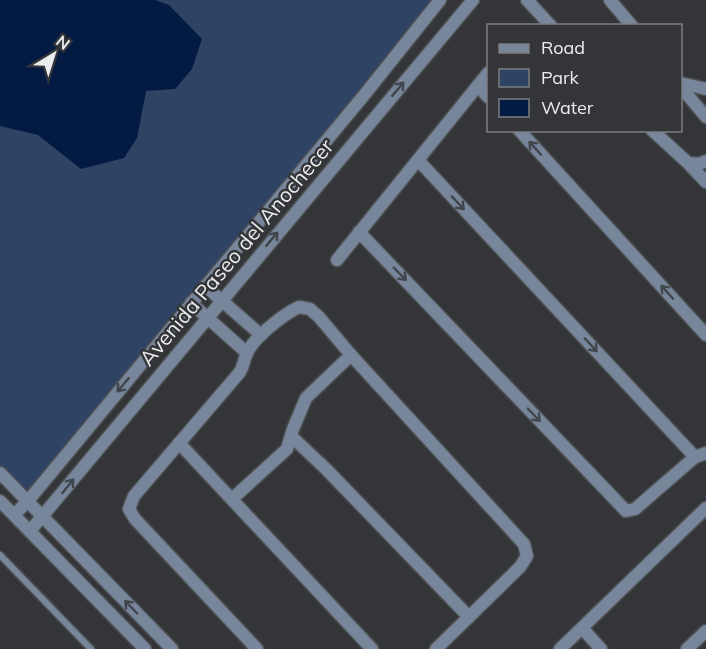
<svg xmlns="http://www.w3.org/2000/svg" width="706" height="649" font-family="Mulish,sans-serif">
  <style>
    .green { fill: #2f4464 }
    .water { fill: #031b43 }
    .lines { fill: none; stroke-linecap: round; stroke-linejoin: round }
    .lane-casing { stroke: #505255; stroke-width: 9 }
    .street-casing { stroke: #505255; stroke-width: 15 }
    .lane { stroke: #78869c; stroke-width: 6 }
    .street { stroke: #78869c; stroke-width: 12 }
    .oneway { stroke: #41454c }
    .labels { text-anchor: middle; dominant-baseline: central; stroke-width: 5; stroke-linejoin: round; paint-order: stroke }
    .street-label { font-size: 21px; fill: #ebecee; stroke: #333538 }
  </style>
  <rect width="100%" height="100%" fill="#333538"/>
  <polygon class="green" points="0,0 431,0 27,502 0,475"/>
  <polygon class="water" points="0,0 155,0 169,5 202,39 192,69 175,89 146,91 137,138 124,158 81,169 38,135 0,126"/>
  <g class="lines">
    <defs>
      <polyline id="lane" points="0,555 91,649"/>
      <g id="street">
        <polyline points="527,0 551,26"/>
        <polyline points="610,0 632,26"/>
        <polyline points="680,83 706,89"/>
        <polyline points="478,86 488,97"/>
        <polyline points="680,86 706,117"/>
        <polyline points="519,130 706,335"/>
        <polyline points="652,130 688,163 706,182"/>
        <polyline points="418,160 695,457"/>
        <polyline points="688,163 699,164 706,161"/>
        <polyline points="359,232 626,511 635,509 695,457 706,453"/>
        <polyline points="337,260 488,73"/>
        <polyline points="205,286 261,335"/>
        <polyline points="191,303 247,353"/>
        <polyline points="291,436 326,469 469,617"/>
        <polyline points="179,443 372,649"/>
        <polyline points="0,473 172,649"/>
        <polyline points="232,499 287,449 293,429 306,398 351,355"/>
        <polyline points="0,501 145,649"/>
        <polyline points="14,515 27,502 365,94 440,0"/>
        <polyline points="30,531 473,0"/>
        <polyline points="582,628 601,649"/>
        <path d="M257,649l-122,-130 -6,-10 5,-13 106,-124c4,-7 4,-13 7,-19 7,-16 37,-39 52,-46l11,2 9,8 32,38 173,189 3,12 -7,11 -84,82"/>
        <polyline points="560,649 706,508"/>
        <polyline points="687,649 706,631"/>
      </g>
    </defs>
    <use href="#lane" class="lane-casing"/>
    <use href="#street" class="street-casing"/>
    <use href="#lane" class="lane"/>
    <use href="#street" class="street"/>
  </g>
  <defs><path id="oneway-shaft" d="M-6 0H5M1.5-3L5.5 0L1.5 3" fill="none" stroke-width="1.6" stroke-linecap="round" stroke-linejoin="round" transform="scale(1.5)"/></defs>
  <g class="oneway">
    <use href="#oneway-shaft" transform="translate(398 89) rotate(-50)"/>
    <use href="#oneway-shaft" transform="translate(535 148) rotate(-132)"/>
    <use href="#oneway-shaft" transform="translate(458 203) rotate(47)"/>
    <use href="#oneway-shaft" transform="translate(272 239) rotate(-50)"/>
    <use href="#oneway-shaft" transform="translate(400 274) rotate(46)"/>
    <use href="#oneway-shaft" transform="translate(667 292) rotate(-132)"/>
    <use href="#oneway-shaft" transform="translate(591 345) rotate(47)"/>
    <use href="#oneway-shaft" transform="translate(123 385) rotate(130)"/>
    <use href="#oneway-shaft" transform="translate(534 415) rotate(46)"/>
    <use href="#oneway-shaft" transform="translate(68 486) rotate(-51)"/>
    <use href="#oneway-shaft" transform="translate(131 607) rotate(-134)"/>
  </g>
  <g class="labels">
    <g class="street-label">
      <text transform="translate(236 252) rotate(-50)">Avenida Paseo del Anochecer</text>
    </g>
  </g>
  <rect x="487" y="24" width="195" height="108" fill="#333538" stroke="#7d7e81" stroke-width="1.5"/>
  <rect x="499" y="44" width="30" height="9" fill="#78869c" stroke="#7d7e81" stroke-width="1.5"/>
  <text x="541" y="54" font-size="18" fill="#ebecee">Road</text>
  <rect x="499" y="69" width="30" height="18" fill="#2f4464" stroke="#7d7e81" stroke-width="1.5"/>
  <text x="541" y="84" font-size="18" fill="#ebecee">Park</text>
  <rect x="499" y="99" width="30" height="18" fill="#031b43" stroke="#7d7e81" stroke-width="1.5"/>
  <text x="541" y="114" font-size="18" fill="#ebecee">Water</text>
  <g transform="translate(54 54) rotate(38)" stroke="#333538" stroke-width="4.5" paint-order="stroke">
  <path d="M0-4.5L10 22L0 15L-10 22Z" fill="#ebecee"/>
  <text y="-9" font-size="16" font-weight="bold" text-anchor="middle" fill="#ebecee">N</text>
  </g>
</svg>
